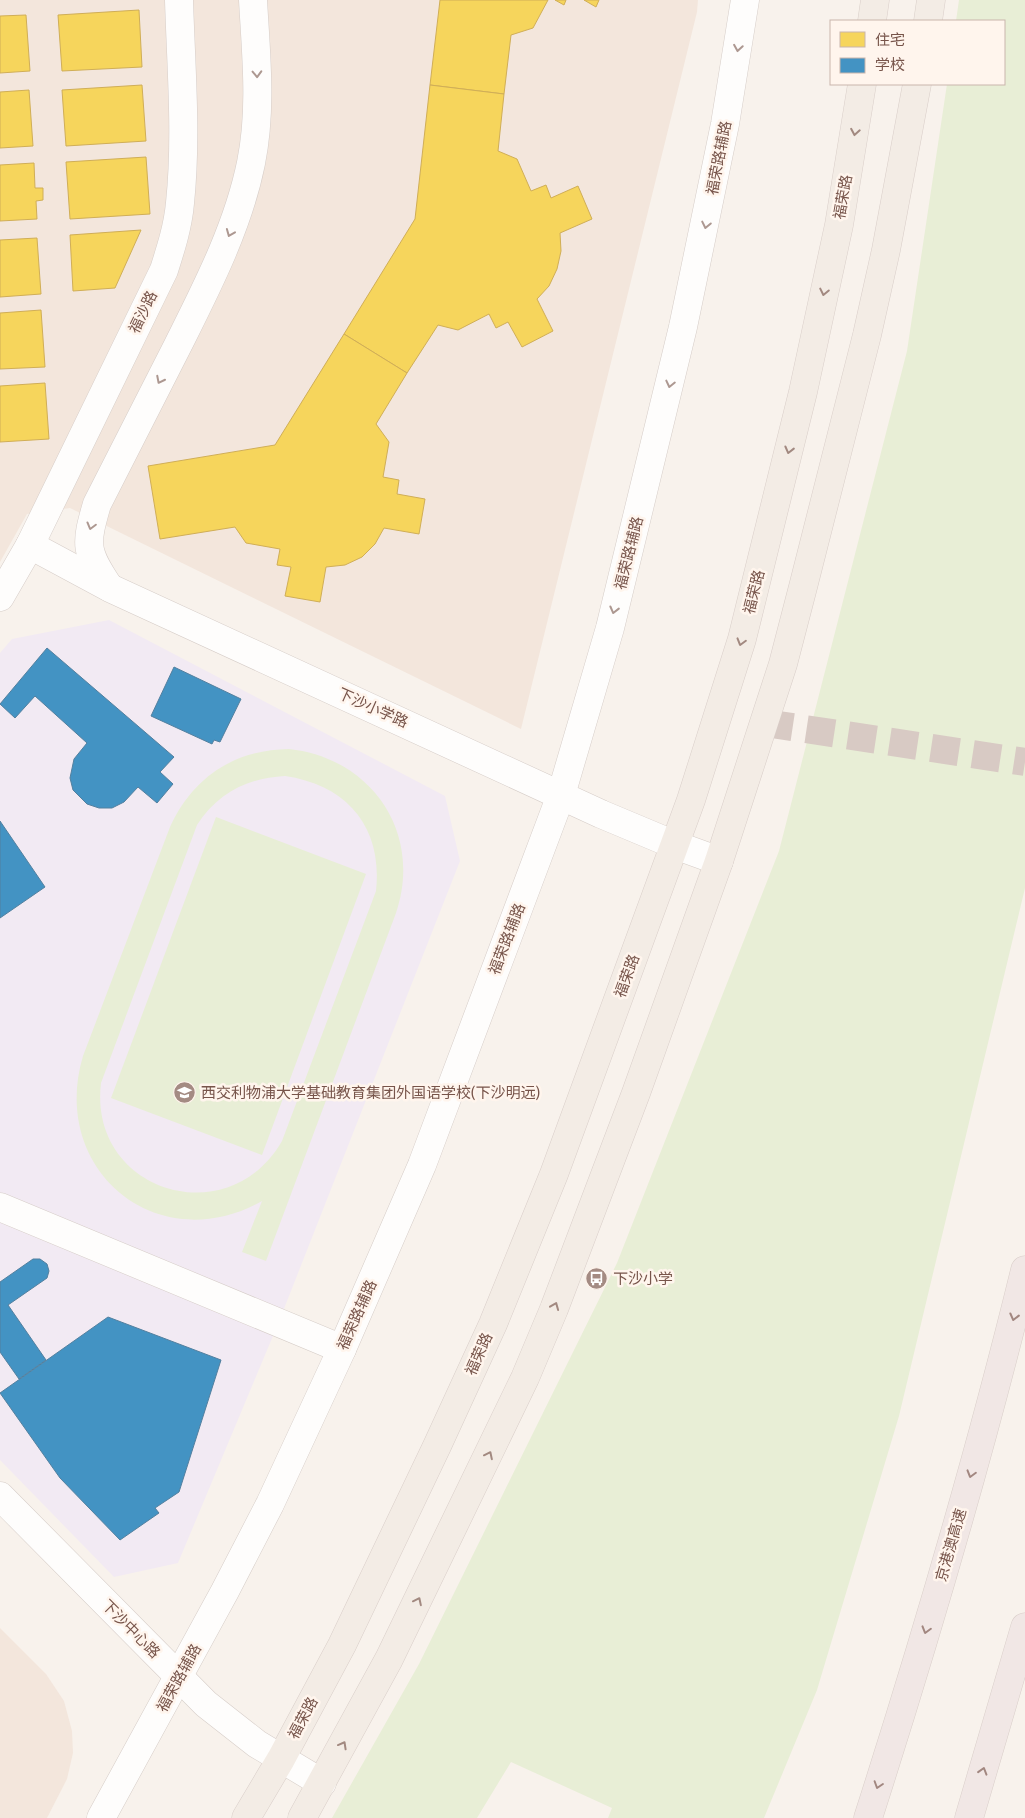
<svg xmlns="http://www.w3.org/2000/svg" width="1025" height="1818" font-family="'Fira Sans Condensed','Noto Sans SC',sans-serif">
  <style>
    .residential { fill: #f3e6dc }
    .education { fill: #f2eaf3 }
    .green { fill: #e8eed6; fill-rule: evenodd }
    .homes { fill: #f6d55c; stroke: #d0ae57 }
    .schools { fill: #4393c3; stroke: #53809f }
    .lines { fill: none; stroke-linecap: round; stroke-linejoin: round }
    .minor-tunnel { stroke: #d8cac4; stroke-width: 28; stroke-dasharray: 28 14; stroke-linecap: butt }
    .minor-casing { stroke: #d6cdc8; stroke-width: 29 }
    .major-casing { stroke: #d9cec9; stroke-width: 29 }
    .highway-casing { stroke: #d9cec9; stroke-width: 29 }
    .minor { stroke: #fefdfc; stroke-width: 28 }
    .major { stroke: #f3ece5; stroke-width: 28 }
    .highway { stroke: #f1e7e5; stroke-width: 28 }
    .oneway { stroke: #ad9891 }
    .oneway2 { stroke: #a28980 }
    .oneway3 { stroke: #a28780 }
    .labels { text-anchor: middle; dominant-baseline: central; stroke-width: 5; stroke-linejoin: round; paint-order: stroke }
    .street-label { font-size: 15px; fill: #77544a; stroke: #fff5ed }
    .poi-label { font-size: 15px; fill: #77544a; stroke: #fff5ed; text-anchor: start }
  </style>
  <rect width="100%" height="100%" fill="#f8f2ec"/>
  <g class="residential">
    <polygon points="0,0 698,0 697,12 521,729 70,508 27,514 0,562"/>
    <polygon points="0,1628 46,1674 64,1701 72,1731 73,1753 67,1779 47,1818 0,1818"/>
  </g>
  <polygon class="education" points="109,620 445,796 460,861 278,1324 178,1563 114,1577 0,1460 0,653 12,639"/>
  <g class="green">
    <polygon points="959,0 1025,0 1025,888 899,1416 817,1690 764,1818 608,1818 612,1808 511,1762 477,1818 332,1818 419,1664 617,1263 779,851 907,351 947,84 1004,84 1004,21 956,21"/>
    <path d="M289,749c83,9 134,84 107,164l-130,348 -24,-9 20,-51c-105,59 -213,-31 -179,-145l87,-229c23,-50 64,-77 119,-78zM285,776c62,9 98,51 91,115l-94,250c-54,94 -194,50 -181,-58l96,-258c21,-32 50,-47 88,-49z"/>
    <polygon points="216,817 366,874 262,1155 111,1098"/>
  </g>
  <g class="homes">
    <polygon points="440,0 548,0 533,28 511,35 504,94 430,85"/>
    <polygon points="555,0 566,0 564,5"/>
    <polygon points="584,0 599,0 596,7"/>
    <polygon points="139,10 142,67 62,71 58,15"/>
    <polygon points="26,15 30,71 0,73 0,16"/>
    <polygon points="142,85 146,141 66,146 62,90"/>
    <polygon points="430,85 504,94 498,151 517,159 531,191 546,185 551,198 578,186 592,219 560,233 561,251 557,269 549,286 537,299 553,331 522,347 508,322 496,328 489,314 458,330 438,325 407,373 344,334 415,219"/>
    <polygon points="29,90 33,146 0,148 0,92"/>
    <polygon points="146,157 150,214 70,219 66,162"/>
    <polygon points="34,163 35,188 43,188 43,200 36,201 37,219 0,221 0,165"/>
    <polygon points="141,230 115,288 73,291 70,235"/>
    <polygon points="37,238 41,294 0,297 0,240"/>
    <polygon points="41,310 45,367 0,369 0,313"/>
    <polygon points="344,334 407,373 376,424 389,442 383,477 399,480 397,494 425,499 419,534 384,528 375,544 362,557 345,565 326,567 320,602 285,596 291,567 277,565 280,549 246,543 235,527 160,539 148,466 275,445"/>
    <polygon points="45,383 49,439 0,442 0,386"/>
  </g>
  <g class="schools">
    <polygon points="47,648 174,757 160,772 173,784 157,803 138,787 124,802 112,808 99,808 87,804 73,790 70,778 74,759 87,743 35,696 15,718 0,704"/>
    <polygon points="174,667 241,699 220,742 214,740 212,744 151,716"/>
    <polygon points="0,821 45,887 0,918"/>
    <polygon points="33,1259 40,1259 47,1264 49,1271 47,1278 8,1305 46,1360 19,1379 0,1352 0,1282"/>
    <polygon points="108,1317 221,1360 179,1492 155,1508 159,1513 120,1540 60,1478 0,1393"/>
  </g>
  <g class="lines">
    <polyline class="minor-tunnel" points="765,723 1025,762"/>
    <defs>
      <g id="minor">
        <polyline points="30,545 110,588 601,814 675,845 719,861"/>
        <path d="M109,587c-24,-36 -24,-42 -12,-83 27,-53 54,-106 81,-159 29,-58 60,-118 73,-182 11,-54 5,-109 2,-163"/>
        <path d="M0,597l30,-52 134,-275c7,-22 14,-44 16,-67 7,-67 1,-136 -1,-203"/>
        <polyline points="0,1207 342,1349"/>
        <polyline points="0,1496 206,1704 257,1744 322,1783"/>
        <polyline points="101,1818 225,1591 270,1504 342,1349 422,1165 561,795 610,628 683,327 725,124 745,0"/>
      </g>
      <g id="major">
        <polyline points="872,21 875,0"/>
        <polyline points="928,21 931,0"/>
        <polyline points="246,1818 281,1759 342,1645 437,1446 493,1324 554,1174 691,800 742,639 803,392 839,225 862,84"/>
        <polyline points="302,1818 389,1659 525,1378 554,1309 636,1093 719,861 783,664 803,587 867,335 886,250 917,84"/>
      </g>
      <g id="highway">
        <path d="M868,1818c58,-181 112,-364 157,-548"/>
        <polyline points="969,1818 1025,1627"/>
      </g>
    </defs>
    <use href="#minor" class="minor-casing"/>
    <use href="#major" class="major-casing"/>
    <use href="#highway" class="highway-casing"/>
    <use href="#minor" class="minor"/>
    <use href="#major" class="major"/>
    <use href="#highway" class="highway"/>
  </g>
  <defs><path id="oneway-chevron" d="M-2-3.5L2.5 0L-2 3.5" fill="none" stroke-width="1.6" stroke-linecap="round" stroke-linejoin="round" transform="scale(1.25)"/></defs>
  <g class="oneway">
    <use href="#oneway-chevron" transform="translate(738 48) rotate(99)"/>
    <use href="#oneway-chevron" transform="translate(257 74) rotate(88)"/>
    <use href="#oneway-chevron" transform="translate(706 225) rotate(102)"/>
    <use href="#oneway-chevron" transform="translate(230 233) rotate(112)"/>
    <use href="#oneway-chevron" transform="translate(160 380) rotate(117)"/>
    <use href="#oneway-chevron" transform="translate(670 384) rotate(103)"/>
    <use href="#oneway-chevron" transform="translate(91 526) rotate(105)"/>
    <use href="#oneway-chevron" transform="translate(614 610) rotate(104)"/>
  </g>
  <g class="oneway2">
    <use href="#oneway-chevron" transform="translate(855 132) rotate(100)"/>
    <use href="#oneway-chevron" transform="translate(824 292) rotate(102)"/>
    <use href="#oneway-chevron" transform="translate(789 450) rotate(104)"/>
    <use href="#oneway-chevron" transform="translate(741 642) rotate(106)"/>
    <use href="#oneway-chevron" transform="translate(555 1306) rotate(-68)"/>
    <use href="#oneway-chevron" transform="translate(489 1455) rotate(-64)"/>
    <use href="#oneway-chevron" transform="translate(418 1601) rotate(-64)"/>
    <use href="#oneway-chevron" transform="translate(343 1745) rotate(-61)"/>
  </g>
  <g class="oneway3">
    <use href="#oneway-chevron" transform="translate(1014 1317) rotate(104)"/>
    <use href="#oneway-chevron" transform="translate(971 1474) rotate(106)"/>
    <use href="#oneway-chevron" transform="translate(926 1630) rotate(106)"/>
    <use href="#oneway-chevron" transform="translate(983 1771) rotate(-73)"/>
    <use href="#oneway-chevron" transform="translate(878 1785) rotate(108)"/>
  </g>
  <defs>
    <symbol id="school-disc" viewBox="-11 -11 22 22"><circle r="9.5" fill="#a48b83" stroke="#fff5ed"/><path d="M0-5L7-2L0 1L-7-2ZM-4 1L0 2.5L4 1V4Q0 6-4 4Z" fill="#fff"/></symbol>
    <symbol id="bus-disc" viewBox="-11 -11 22 22"><circle r="9.5" fill="#a48b83" stroke="#fff5ed"/><path d="M-5-6H5V4H4V6H2V4H-2V6H-4V4H-5ZM-3.5-4V0h7V-4ZM-3.5 1.2v1.5H-2V1.2ZM2 1.2v1.5H3.5V1.2Z" fill="#fff"/></symbol>
  </defs>
  <g fill-rule="evenodd">
    <use href="#school-disc" x="172" y="1080" width="25" height="25"/>
    <use href="#bus-disc" x="584" y="1266" width="25" height="25"/>
  </g>
  <g class="labels">
    <g class="street-label">
      <text transform="translate(719 158) rotate(-79)">福荣路辅路</text>
      <text transform="translate(843 197) rotate(-80)">福荣路</text>
      <text transform="translate(143 312) rotate(-64)">福沙路</text>
      <text transform="translate(629 553) rotate(-76)">福荣路辅路</text>
      <text transform="translate(754 592) rotate(-76)">福荣路</text>
      <text transform="translate(373 708) rotate(24)">下沙小学路</text>
      <text transform="translate(507 939) rotate(-69)">福荣路辅路</text>
      <text transform="translate(627 976) rotate(-70)">福荣路</text>
      <text transform="translate(357 1315) rotate(-66)">福荣路辅路</text>
      <text transform="translate(479 1354) rotate(-66)">福荣路</text>
      <text transform="translate(951 1545) rotate(-74)">京港澳高速</text>
      <text transform="translate(131 1629) rotate(45)">下沙中心路</text>
      <text transform="translate(179 1678) rotate(-61)">福荣路辅路</text>
      <text transform="translate(303 1718) rotate(-62)">福荣路</text>
    </g>
    <g class="poi-label">
      <text x="201" y="1093">西交利物浦大学基础教育集团外国语学校(下沙明远)</text>
      <text x="613" y="1279">下沙小学</text>
    </g>
  </g>
  <rect x="830" y="20" width="175" height="65" fill="#fff5ed" stroke="#c9b5ac"/>
  <rect x="840" y="32" width="25" height="15" fill="#f6d55c" stroke="#c9b5ac"/>
  <text x="875" y="45" font-size="15" fill="#77544a">住宅</text>
  <rect x="840" y="58" width="25" height="15" fill="#4393c3" stroke="#c9b5ac"/>
  <text x="875" y="70" font-size="15" fill="#77544a">学校</text>
</svg>
